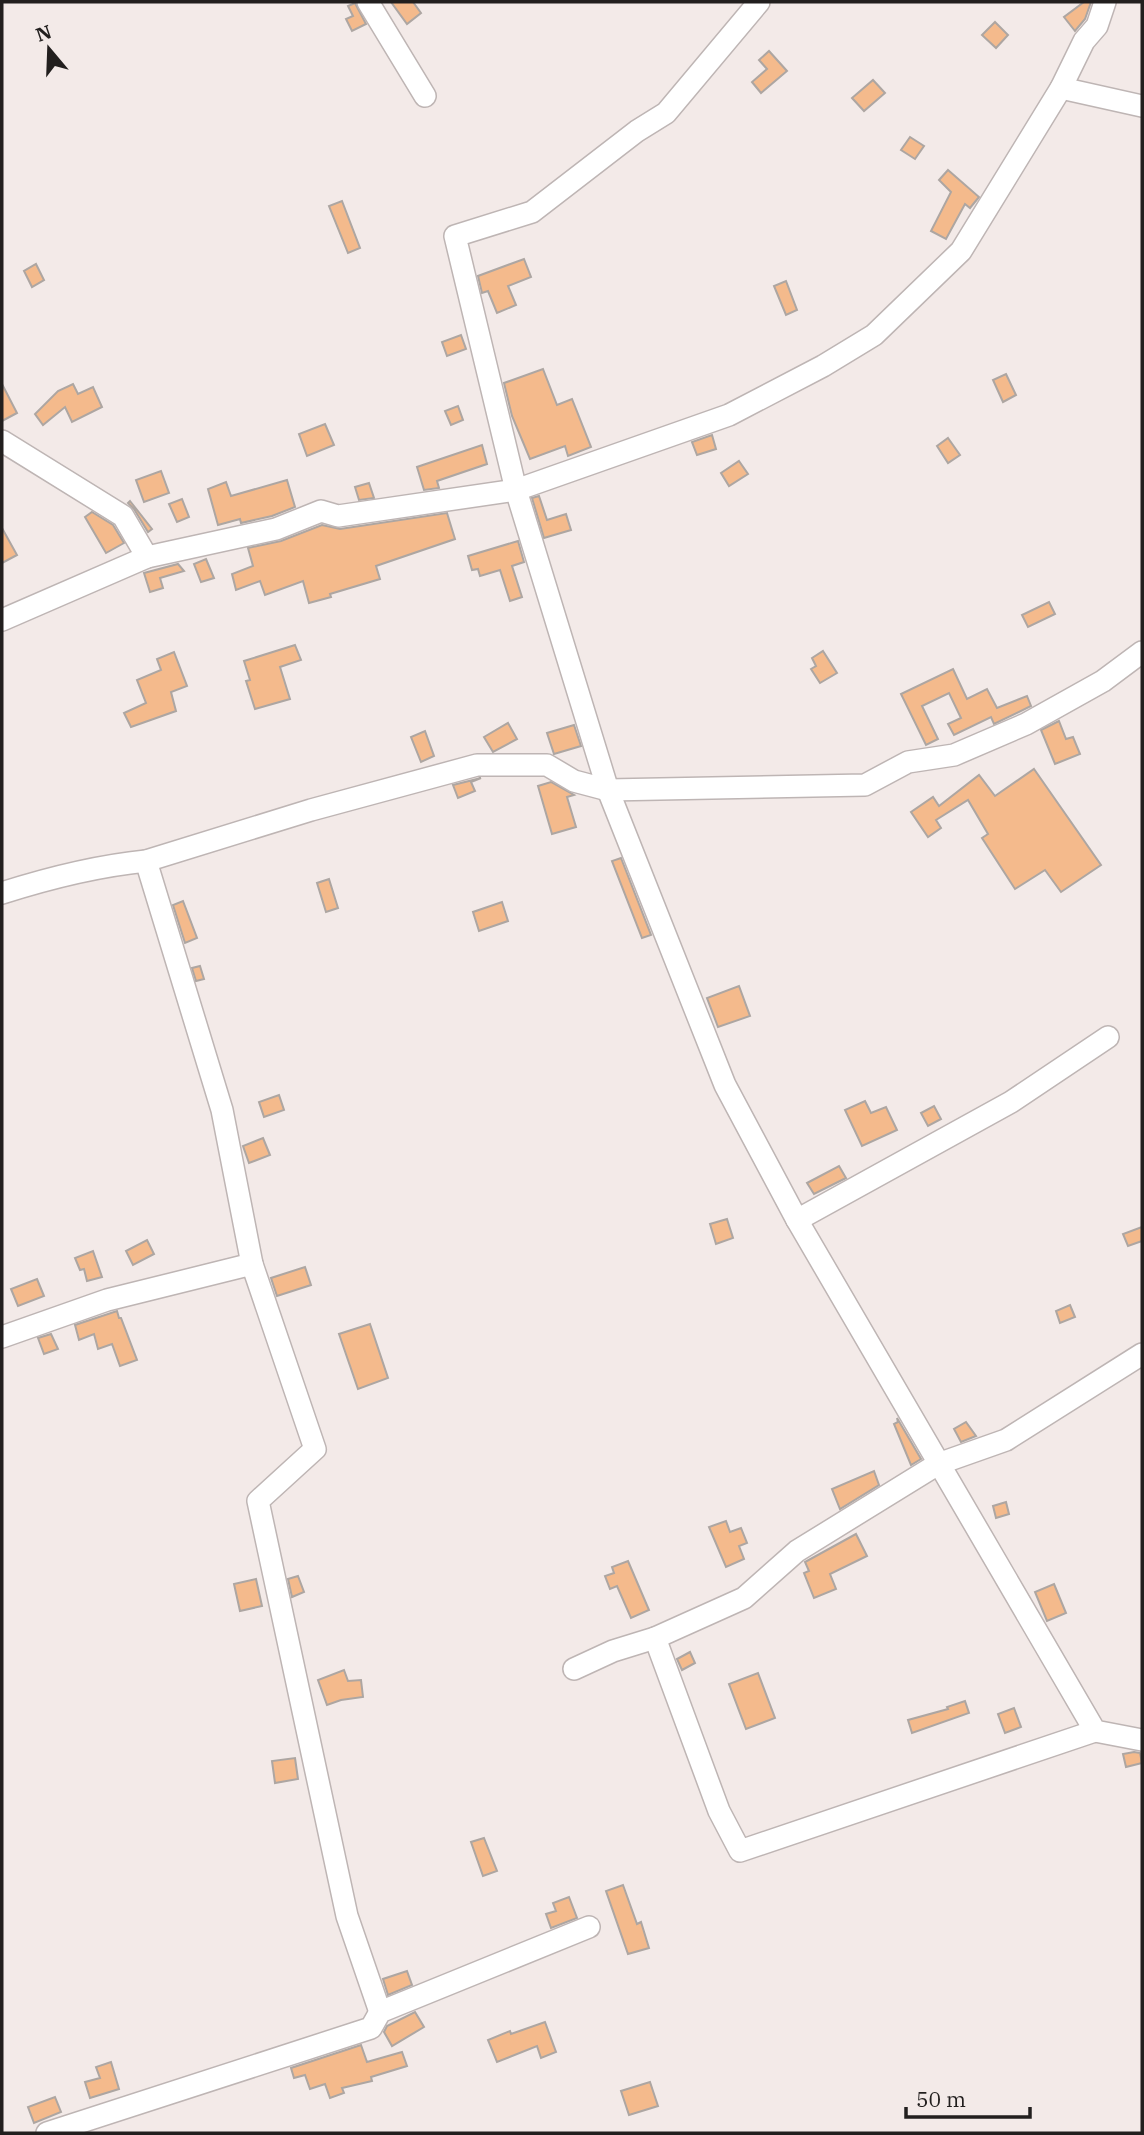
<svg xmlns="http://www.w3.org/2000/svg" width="1144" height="2135" font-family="'IBM Plex Serif',serif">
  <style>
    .building { fill: #f4ba8c; stroke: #ada6a2; stroke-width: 2 }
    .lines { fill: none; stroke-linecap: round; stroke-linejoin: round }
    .minor-casing { stroke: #beb5b4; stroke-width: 24 }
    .minor { stroke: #fff; stroke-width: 21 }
  </style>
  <rect width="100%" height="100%" fill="#f3eae8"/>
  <g class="building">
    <polygon points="391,2 413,2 421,13 407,24"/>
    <polygon points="1084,2 1091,2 1085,19 1075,31 1064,17"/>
    <polygon points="355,3 366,24 352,31 346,19 353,16 348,6"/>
    <polygon points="995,22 1008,35 996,48 982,35"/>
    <polygon points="769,51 787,71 761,93 752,82 767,69 759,60"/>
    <polygon points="873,80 885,93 864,111 852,98"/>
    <polygon points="910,137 924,146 915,159 901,150"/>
    <polygon points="948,170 979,197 970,208 965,204 946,239 931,231 951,192 939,180"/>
    <polygon points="342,201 360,248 348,253 329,206"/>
    <polygon points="524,259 531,277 508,286 516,305 497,313 488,291 482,293 478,276"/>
    <polygon points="36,264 44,280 32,287 24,271"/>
    <polygon points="786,281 797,310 786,315 774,286"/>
    <polygon points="461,335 466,349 447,356 442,342"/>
    <polygon points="543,369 557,405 572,399 591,447 568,456 565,446 530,459 512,416 504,383"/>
    <polygon points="1006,374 1016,395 1003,402 993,380"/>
    <polygon points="2,384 17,413 2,421"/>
    <polygon points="73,384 78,394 93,387 102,407 72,422 65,407 43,425 35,414 58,391"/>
    <polygon points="458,406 463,420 451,425 445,411"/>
    <polygon points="325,424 334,445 307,456 299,434"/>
    <polygon points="712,435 716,449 697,455 692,442"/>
    <polygon points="948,438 960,455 948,463 937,446"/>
    <polygon points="482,445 487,464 437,481 439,488 424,490 417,467"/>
    <polygon points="739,461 748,474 729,486 721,473"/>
    <polygon points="161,471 169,493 144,502 136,480"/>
    <polygon points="287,480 295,507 272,516 241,523 240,519 218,525 208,489 226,482 231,496"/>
    <polygon points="369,483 374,498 359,500 355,487"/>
    <polygon points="539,496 547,520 566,514 571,530 544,538 532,498"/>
    <polygon points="182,499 189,517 177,522 169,504"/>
    <polygon points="130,501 152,529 148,532 134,509 128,503"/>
    <polygon points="92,512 113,525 124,543 106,553 85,517"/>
    <polygon points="447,513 455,539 376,566 380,579 330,594 331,597 309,603 303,581 265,595 260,581 236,590 232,574 253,566 248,548 281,541 322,525 340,529"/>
    <polygon points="2,528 17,555 2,563"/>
    <polygon points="518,541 524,562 512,566 522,597 510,601 500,570 480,576 478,569 472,570 468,556"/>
    <polygon points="206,559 214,578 201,582 194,564"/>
    <polygon points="178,564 184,571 160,578 163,588 150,592 144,573"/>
    <polygon points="1049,602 1055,614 1028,627 1022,615"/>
    <polygon points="295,645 301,660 280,667 290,699 255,709 246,681 250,680 244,661"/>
    <polygon points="823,651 837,673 820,683 811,669 816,666 812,658"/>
    <polygon points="174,652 187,686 171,692 176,711 131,727 124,713 146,703 137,680 161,670 157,659"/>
    <polygon points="953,669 967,699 987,689 997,708 1027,696 1031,706 994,724 991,717 954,735 948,724 961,718 949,693 922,706 938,739 926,745 901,694"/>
    <polygon points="1059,721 1066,739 1073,737 1080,754 1055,764 1041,730"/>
    <polygon points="508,723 517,739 493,752 484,737"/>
    <polygon points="574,725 581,746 554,754 547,733"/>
    <polygon points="425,731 434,756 421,762 411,737"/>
    <polygon points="1034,769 1101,865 1061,892 1045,870 1015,889 982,838 988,834 968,800 936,820 941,828 928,837 911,812 933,797 939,806 979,775 995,796"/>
    <polygon points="481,778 471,782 475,791 458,798 453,785"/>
    <polygon points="551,782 574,795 567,797 576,827 552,834 538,786"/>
    <polygon points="621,858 651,935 642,938 612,861"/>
    <polygon points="329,879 338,908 326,912 317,883"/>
    <polygon points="183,901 197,938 185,943 173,905"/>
    <polygon points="502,902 508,921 479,931 473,912"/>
    <polygon points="200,966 204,979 196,981 192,968"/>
    <polygon points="739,986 750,1016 718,1027 707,998"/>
    <polygon points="279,1095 284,1110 264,1117 259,1102"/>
    <polygon points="865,1101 871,1113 886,1107 897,1130 862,1146 845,1110"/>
    <polygon points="934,1106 941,1119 928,1126 921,1113"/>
    <polygon points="263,1138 270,1155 249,1163 243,1146"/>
    <polygon points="839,1166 846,1178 814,1194 807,1183"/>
    <polygon points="727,1219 733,1238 716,1244 710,1224"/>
    <polygon points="1142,1227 1142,1241 1128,1246 1123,1234"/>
    <polygon points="147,1240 154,1254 133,1265 126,1251"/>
    <polygon points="93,1251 102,1277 87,1281 84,1269 80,1270 75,1258"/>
    <polygon points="305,1267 311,1285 277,1296 271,1278"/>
    <polygon points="37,1279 44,1296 18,1306 11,1289"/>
    <polygon points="1070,1305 1075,1317 1060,1323 1056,1311"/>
    <polygon points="117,1311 119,1318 121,1318 137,1360 120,1366 112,1344 98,1349 94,1334 79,1340 75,1325"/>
    <polygon points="370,1324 388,1378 358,1389 339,1334"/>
    <polygon points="51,1334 58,1349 44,1354 38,1338"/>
    <polygon points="897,1418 921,1459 911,1465 894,1424 898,1422"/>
    <polygon points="966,1422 976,1436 961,1442 954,1429"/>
    <polygon points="874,1471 879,1485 840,1509 832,1489"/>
    <polygon points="1006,1502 1009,1514 996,1518 993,1506"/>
    <polygon points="726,1521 730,1532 741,1528 747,1543 739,1546 744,1559 726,1567 709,1527"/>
    <polygon points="856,1534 867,1556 830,1574 836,1589 814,1598 804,1573 809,1571 805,1562"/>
    <polygon points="628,1561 649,1610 631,1618 617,1586 610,1589 605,1576 614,1573 612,1567"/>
    <polygon points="298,1576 304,1592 292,1597 288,1579"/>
    <polygon points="256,1579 262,1606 240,1611 234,1584"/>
    <polygon points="1054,1584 1066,1613 1047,1621 1035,1592"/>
    <polygon points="690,1652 695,1663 682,1670 677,1659"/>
    <polygon points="344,1670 348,1681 361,1680 363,1697 341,1700 327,1705 318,1680"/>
    <polygon points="758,1673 775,1718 746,1729 729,1684"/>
    <polygon points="965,1701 969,1713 912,1733 908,1720 948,1709 947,1707"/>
    <polygon points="1014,1708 1021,1727 1005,1733 998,1714"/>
    <polygon points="1134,1752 1140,1753 1142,1763 1126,1767 1123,1754"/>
    <polygon points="295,1758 298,1779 275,1783 272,1761"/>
    <polygon points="484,1838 497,1871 483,1876 471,1842"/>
    <polygon points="623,1885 637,1924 641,1922 649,1948 628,1954 606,1891"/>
    <polygon points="569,1897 577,1918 551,1928 546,1914 556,1911 553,1903"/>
    <polygon points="407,1971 412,1985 388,1995 383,1979"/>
    <polygon points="415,2012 424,2027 392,2046 384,2032 387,2026"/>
    <polygon points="545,2022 556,2052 541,2058 537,2046 497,2062 488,2040 510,2031 511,2034"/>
    <polygon points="361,2045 367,2062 402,2052 407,2066 371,2077 372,2081 342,2088 344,2093 330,2098 325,2084 310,2089 305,2075 294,2078 291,2068"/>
    <polygon points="111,2062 119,2089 90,2098 85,2082 100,2078 96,2067"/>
    <polygon points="650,2082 658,2106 629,2115 621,2091"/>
    <polygon points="55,2097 61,2112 34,2123 28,2107"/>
  </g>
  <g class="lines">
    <defs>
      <g id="minor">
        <polyline points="368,2 425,96"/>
        <polyline points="759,2 666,113 637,131 532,212 455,236 516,490 608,790 725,1085 797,1220 1095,1731 1142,1740"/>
        <polyline points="1061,88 1142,106"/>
        <polyline points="2,441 123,516 147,557 2,620"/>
        <polyline points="147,557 276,529 321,511 338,516 516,490 729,415 823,366 874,335 961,251 1061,88 1084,41 1097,26 1105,2"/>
        <polyline points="146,861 222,1110 252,1264 315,1449 258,1501 347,1916 380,2012"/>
        <path d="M2,893c47,-15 95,-27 144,-32l165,-51 166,-45h70l27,16 34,9 257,-5 43,-23 46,-7 72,-31 77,-43 39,-29"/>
        <polyline points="797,1220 1011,1102 1108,1037"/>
        <polyline points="2,1337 107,1300 252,1264"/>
        <polyline points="574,1669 613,1651 655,1638"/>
        <polyline points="1095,1731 740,1851 719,1811 655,1638 744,1598 797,1551 938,1464 1006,1440 1142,1354"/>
        <polyline points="47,2133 371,2028 380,2012 589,1927"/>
      </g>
    </defs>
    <use href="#minor" class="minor-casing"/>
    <use href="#minor" class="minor"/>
  </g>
  <rect width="1144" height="2135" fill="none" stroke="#221f1e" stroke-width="7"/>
  <g transform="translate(49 49) rotate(341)" stroke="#f3eae8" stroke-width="5" paint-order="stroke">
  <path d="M0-5L12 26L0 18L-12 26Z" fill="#221f1e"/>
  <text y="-10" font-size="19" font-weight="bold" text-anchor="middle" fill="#221f1e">N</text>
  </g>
  <path d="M906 2107v10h124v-10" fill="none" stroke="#221f1e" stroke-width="3.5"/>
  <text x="916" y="2107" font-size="21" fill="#221f1e" stroke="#f3eae8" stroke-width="5" paint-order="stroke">50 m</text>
</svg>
